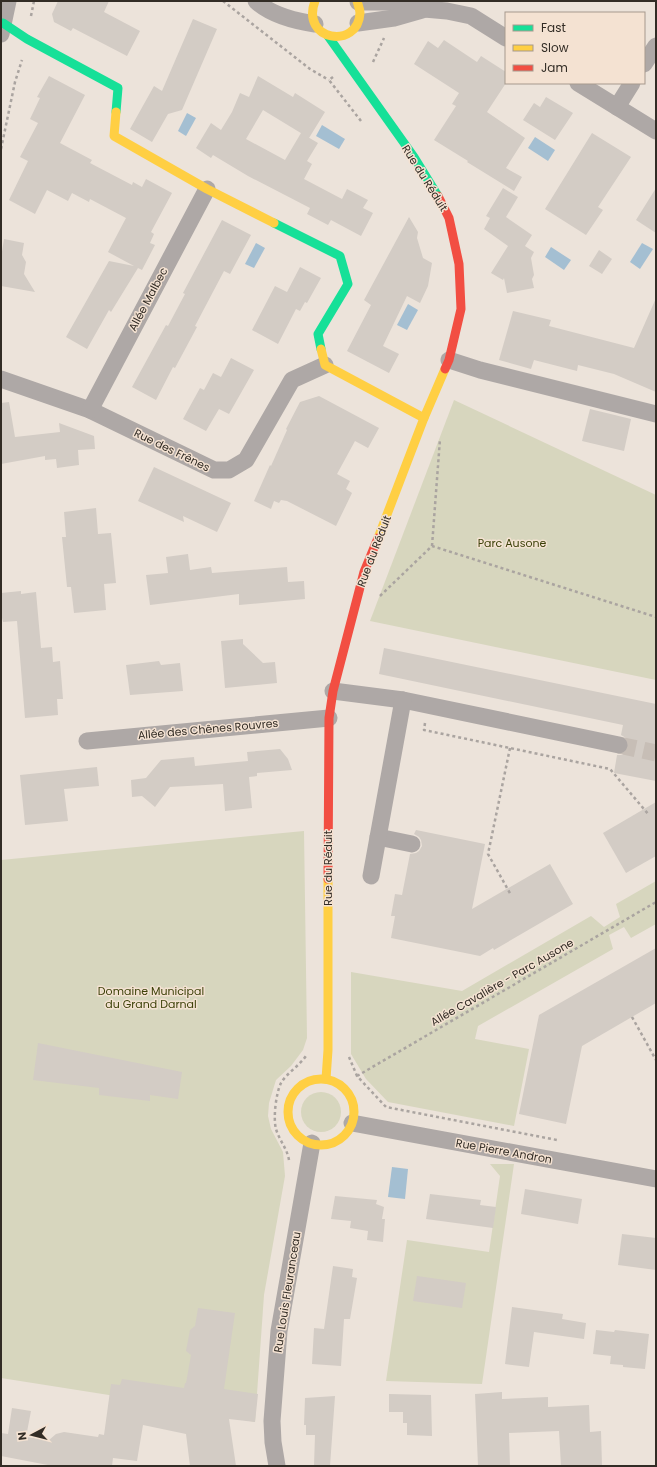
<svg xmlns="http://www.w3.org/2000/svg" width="657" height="1467" font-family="Poppins,sans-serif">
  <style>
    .green { fill: #d7d6be }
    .water { fill: #a4bfd2 }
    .building { fill: #d3ccc5 }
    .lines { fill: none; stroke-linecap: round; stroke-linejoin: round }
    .street-tunnel { stroke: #c7beb6; stroke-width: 17; stroke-dasharray: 17 8; stroke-linecap: butt }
    .path { stroke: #aaa4a0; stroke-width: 2.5; stroke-dasharray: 3 3; stroke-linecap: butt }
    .street { stroke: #aea8a6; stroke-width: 17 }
    .fast { stroke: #16e098; stroke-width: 9 }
    .slow { stroke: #ffcf43; stroke-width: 9 }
    .jam { stroke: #f24e42; stroke-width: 9 }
    .labels { text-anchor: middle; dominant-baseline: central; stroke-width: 3; stroke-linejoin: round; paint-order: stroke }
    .street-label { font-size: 11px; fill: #322c25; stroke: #f4e2d2 }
    .park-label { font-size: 11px; fill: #3c4109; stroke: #f4e2d2 }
  </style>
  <rect width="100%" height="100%" fill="#ece3da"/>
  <g class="green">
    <polygon points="454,400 656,495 656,680 370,621"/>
    <polygon points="304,831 307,1038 303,1050 291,1066 276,1080 269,1103 268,1116 271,1129 283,1152 285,1176 264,1295 255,1422 147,1401 1,1378 1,860"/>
    <polygon points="656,881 656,924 631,938 624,927 609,935 613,949 478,1026 475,1039 529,1049 514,1126 388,1102 366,1079 351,1054 351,972 462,991 591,916 604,927 620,917 616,904"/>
    <circle cx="321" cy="1112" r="20"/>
    <polygon points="490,1164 514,1164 482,1384 386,1381 407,1240 489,1252 500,1176"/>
  </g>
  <g class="water">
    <polygon points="187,113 196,118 186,136 178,131"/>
    <polygon points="322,125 345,139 339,149 316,136"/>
    <polygon points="535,137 555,150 548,161 528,148"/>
    <polygon points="256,243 265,248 254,268 245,264"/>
    <polygon points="642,243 653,249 640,269 630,262"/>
    <polygon points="551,247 571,260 564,270 545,257"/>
    <polygon points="408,304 418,310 407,330 397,325"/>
    <polygon points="392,1167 408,1169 405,1199 388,1197"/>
  </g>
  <g class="building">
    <polygon points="58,1 109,1 104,12 140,31 127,56 73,28 71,31 54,22 52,14"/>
    <polygon points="193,19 217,29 182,110 168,114 152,142 130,129 154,86 162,91"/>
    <polygon points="444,40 477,62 481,56 506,72 506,83 487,112 525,138 506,168 522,177 514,191 467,162 468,161 434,140 456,106 452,104 459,93 414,64 428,41 438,48"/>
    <polygon points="49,76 85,95 60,143 92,160 90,163 132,185 133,182 142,187 146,179 172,193 151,232 154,234 150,243 155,245 142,270 138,268 111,312 109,310 87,349 66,337 109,261 134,266 108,252 126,218 90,199 89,202 72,193 68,201 47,190 35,214 9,200 28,161 20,157 38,123 30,119 40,98 37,97"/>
    <polygon points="258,76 293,97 295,93 325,112 309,138 263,110 246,139 285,160 301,133 318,143 307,161 312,164 304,179 342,199 347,189 368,200 363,208 373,213 361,236 331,220 328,225 307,214 310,208 248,176 213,155 211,158 196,148 211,123 221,130 232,112 240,93 249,97"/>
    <polygon points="546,97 573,113 555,140 523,120 534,103 540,107"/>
    <polygon points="592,133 631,157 598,207 603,210 586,235 545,209"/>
    <polygon points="503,188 518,197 506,217 532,235 525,246 534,252 531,258 534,275 532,279 534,288 507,293 504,278 503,280 491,273 508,246 484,229 490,218 486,216"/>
    <polygon points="656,188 656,233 636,220"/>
    <polygon points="409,217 418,232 417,238 423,258 432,263 428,286 420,303 407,296 383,346 399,354 389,373 347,351 371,305 364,300"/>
    <polygon points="222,220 251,235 230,274 224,271 195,326 197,327 175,368 173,367 156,400 132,387 166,325 168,326 185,294 183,293"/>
    <polygon points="4,239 24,243 22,255 26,262 24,274 35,292 1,286 1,258"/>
    <polygon points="599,250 612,259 602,274 589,266"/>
    <polygon points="300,267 321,278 307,303 305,302 300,311 296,309 278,344 252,330 275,286 287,292"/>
    <polygon points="656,298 656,392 614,374 578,365 577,371 534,360 531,369 499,360 513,311 551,320 549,326 634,348"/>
    <polygon points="231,358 254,370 229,414 219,409 206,431 183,419 200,388 204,390 213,373 221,377"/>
    <polygon points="319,396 379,428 368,448 355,441 337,474 350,481 346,489 352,493 336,526 287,501 281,500 279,503 274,501 271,509 254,501 270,465 271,466 287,430 286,429 300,402"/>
    <polygon points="9,402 15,437 60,432 59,423 94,436 95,449 78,450 79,465 57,468 56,459 45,460 45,456 1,464 1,403"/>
    <polygon points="590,409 631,419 624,451 582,441"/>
    <polygon points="154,467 231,503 217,532 183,516 184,522 138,501"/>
    <polygon points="96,508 98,534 111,533 116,583 104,584 106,610 74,613 71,587 67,587 62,537 66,537 64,512"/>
    <polygon points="188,554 190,570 211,567 212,573 287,567 288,582 304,581 305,599 239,605 239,594 150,605 146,575 168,573 166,557"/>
    <polygon points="21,591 21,594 36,592 41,648 52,647 53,662 60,661 63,699 57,699 58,715 25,718 17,621 3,622 2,618 1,618 1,593"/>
    <polygon points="243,639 243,644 263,663 275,662 277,683 225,688 221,641"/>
    <polygon points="384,648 656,704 656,781 614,773 617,755 622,755 626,752 629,747 628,742 626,738 621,735 623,725 379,674"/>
    <polygon points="159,661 161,665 180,663 183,691 130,695 126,665"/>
    <polygon points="280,749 288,759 292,770 257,773 257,776 249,777 252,808 225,811 223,784 170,787 155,807 142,796 132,797 131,780 146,778 161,760 194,757 195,766 248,761 247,752"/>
    <polygon points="97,767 99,786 64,789 68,821 25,825 20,775"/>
    <polygon points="656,802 656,856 626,873 603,833"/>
    <polygon points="416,830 485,844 472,909 550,864 573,904 494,950 493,948 480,956 391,938 395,916 391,916 395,894 402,895 410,854 416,853 419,851 422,846 421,840 419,837 414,834"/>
    <polygon points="656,948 656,1003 582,1046 566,1124 519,1114 539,1015"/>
    <polygon points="38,1043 182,1072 178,1099 150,1095 150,1101 99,1095 99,1088 33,1080"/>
    <polygon points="525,1189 582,1199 578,1224 521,1214"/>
    <polygon points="430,1194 481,1200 480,1205 496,1207 493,1228 426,1219"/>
    <polygon points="335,1196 377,1200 376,1204 384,1207 382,1219 385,1219 383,1242 367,1240 368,1231 350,1228 351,1221 331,1219"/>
    <polygon points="622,1234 656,1238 656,1270 618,1265"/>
    <polygon points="333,1266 353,1269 352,1277 357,1278 350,1319 344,1319 341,1366 312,1364 314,1328 324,1329"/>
    <polygon points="417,1276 466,1283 462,1308 413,1301"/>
    <polygon points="512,1307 563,1314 562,1319 586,1323 584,1339 534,1332 529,1367 505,1364"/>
    <polygon points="198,1308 235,1313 224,1389 258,1394 255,1422 229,1419 236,1466 190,1466 186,1434 143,1425 137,1461 113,1458 112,1466 53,1466 1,1456 1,1433 8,1434 12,1408 31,1411 26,1437 49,1440 56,1434 64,1432 98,1437 99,1434 104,1435 111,1384 120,1385 122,1379 184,1388 185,1383 186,1383 191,1355 186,1351 190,1330 195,1326"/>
    <polygon points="596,1330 614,1332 615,1330 649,1334 645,1369 623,1367 623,1365 610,1364 611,1356 593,1354"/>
    <polygon points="502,1392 502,1399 548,1397 548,1407 589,1405 590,1432 601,1431 602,1466 561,1466 559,1431 509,1433 510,1466 478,1466 475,1394"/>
    <polygon points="389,1394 431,1395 432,1436 407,1435 407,1423 403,1423 403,1412 389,1412"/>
    <polygon points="335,1396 330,1466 314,1466 315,1435 306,1435 306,1425 304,1425 305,1398"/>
  </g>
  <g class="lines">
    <polyline class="street-tunnel" points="619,745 656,753"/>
    <g class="path">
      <polyline points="223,1 310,69 329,80"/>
      <polyline points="31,16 34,1"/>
      <polyline points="373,62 384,38"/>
      <polyline points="333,77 329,80 361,121"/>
      <polyline points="1,149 15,82 22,60"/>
      <polyline points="432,546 440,439"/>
      <polyline points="380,596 432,546 656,617"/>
      <polyline points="425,723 424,730 610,769 649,815"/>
      <polyline points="510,748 488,854 511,895"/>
      <polyline points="632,1017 656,1060"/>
      <polyline points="349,1057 357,1076 386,1107 557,1140"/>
      <polyline points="357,1076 656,902"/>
      <path d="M289,1160c-2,-12 -10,-20 -13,-31 -3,-11 0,-36 5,-46 5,-9 18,-17 25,-27"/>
    </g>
    <g class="street">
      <path d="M256,1c15,14 39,20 59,23"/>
      <polyline points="358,2 393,2 424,9 447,11 471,16 506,38"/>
      <polyline points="358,23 394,18 422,10"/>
      <polyline points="1,34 8,1"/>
      <polyline points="644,64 656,46"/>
      <polyline points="578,83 656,131"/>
      <polyline points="617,107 632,83"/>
      <polyline points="449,360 480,370 656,414"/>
      <polyline points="1,379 90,410 214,470 229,470 246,460 292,380 325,365"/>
      <polyline points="90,410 207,189"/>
      <polyline points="333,691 403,700 619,745"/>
      <polyline points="87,741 329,718"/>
      <polyline points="378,837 412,844"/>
      <polyline points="371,876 403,700"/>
      <polyline points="352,1123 656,1179"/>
      <polyline points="277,1466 273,1442 272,1421 279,1331 312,1143"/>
    </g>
    <g class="fast">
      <polyline points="3,23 27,39 118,88 116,112"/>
      <polyline points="328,36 414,157 438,196"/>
      <polyline points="274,223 340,256 348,284 318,334 321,349"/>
    </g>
    <g class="slow">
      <path d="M315,1c-15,40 43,49 45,12 0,-4 -2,-8 -3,-12"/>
      <polyline points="116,112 114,136 207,189 274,223"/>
      <polyline points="321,349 325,365 424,418"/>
      <polyline points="378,538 424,418 445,369"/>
      <polyline points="326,1079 328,1050 328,879"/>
      <circle cx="321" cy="1112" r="33"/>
    </g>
    <g class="jam">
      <polyline points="438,196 449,218 459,264 461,309 449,360 445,369"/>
      <polyline points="328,879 329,718 333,691 364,572 378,538"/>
    </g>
  </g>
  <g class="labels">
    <g class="street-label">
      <text transform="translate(425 178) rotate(58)">Rue du Réduit</text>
      <text transform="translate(148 299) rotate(-62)">Allée Malbec</text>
      <text transform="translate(172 450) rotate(26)">Rue des Frênes</text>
      <text transform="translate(374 551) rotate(-69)">Rue du Réduit</text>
      <text transform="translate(208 729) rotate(-5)">Allée des Chênes Rouvres</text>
      <text transform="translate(328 868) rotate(-90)">Rue du Réduit</text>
      <text transform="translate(502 982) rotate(-30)">Allée Cavalière - Parc Ausone</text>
      <text transform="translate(504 1151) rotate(10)">Rue Pierre Andron</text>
      <text transform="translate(287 1292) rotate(-81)">Rue Louis Fleuranceau</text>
    </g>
    <g class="park-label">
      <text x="512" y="543">Parc Ausone</text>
      <text x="151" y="991">Domaine Municipal<tspan x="151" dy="13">du Grand Darnal</tspan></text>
    </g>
  </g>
  <rect width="657" height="1467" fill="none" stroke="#322c25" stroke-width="4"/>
  <rect x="505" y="12" width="140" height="72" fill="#f4e2d2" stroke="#a6998d"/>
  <rect x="513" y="25" width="20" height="6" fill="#16e098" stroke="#a6998d"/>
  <text x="541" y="32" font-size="12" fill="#322c25">Fast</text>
  <rect x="513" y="45" width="20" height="6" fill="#ffcf43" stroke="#a6998d"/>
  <text x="541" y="52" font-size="12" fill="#322c25">Slow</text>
  <rect x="513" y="65" width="20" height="6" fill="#f24e42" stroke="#a6998d"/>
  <text x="541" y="72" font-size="12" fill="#322c25">Jam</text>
  <g transform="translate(32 1435) rotate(263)" stroke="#f4e2d2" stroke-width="3" paint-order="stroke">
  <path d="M0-3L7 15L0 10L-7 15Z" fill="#322c25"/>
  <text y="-6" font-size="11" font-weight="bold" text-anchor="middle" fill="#322c25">N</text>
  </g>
</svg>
